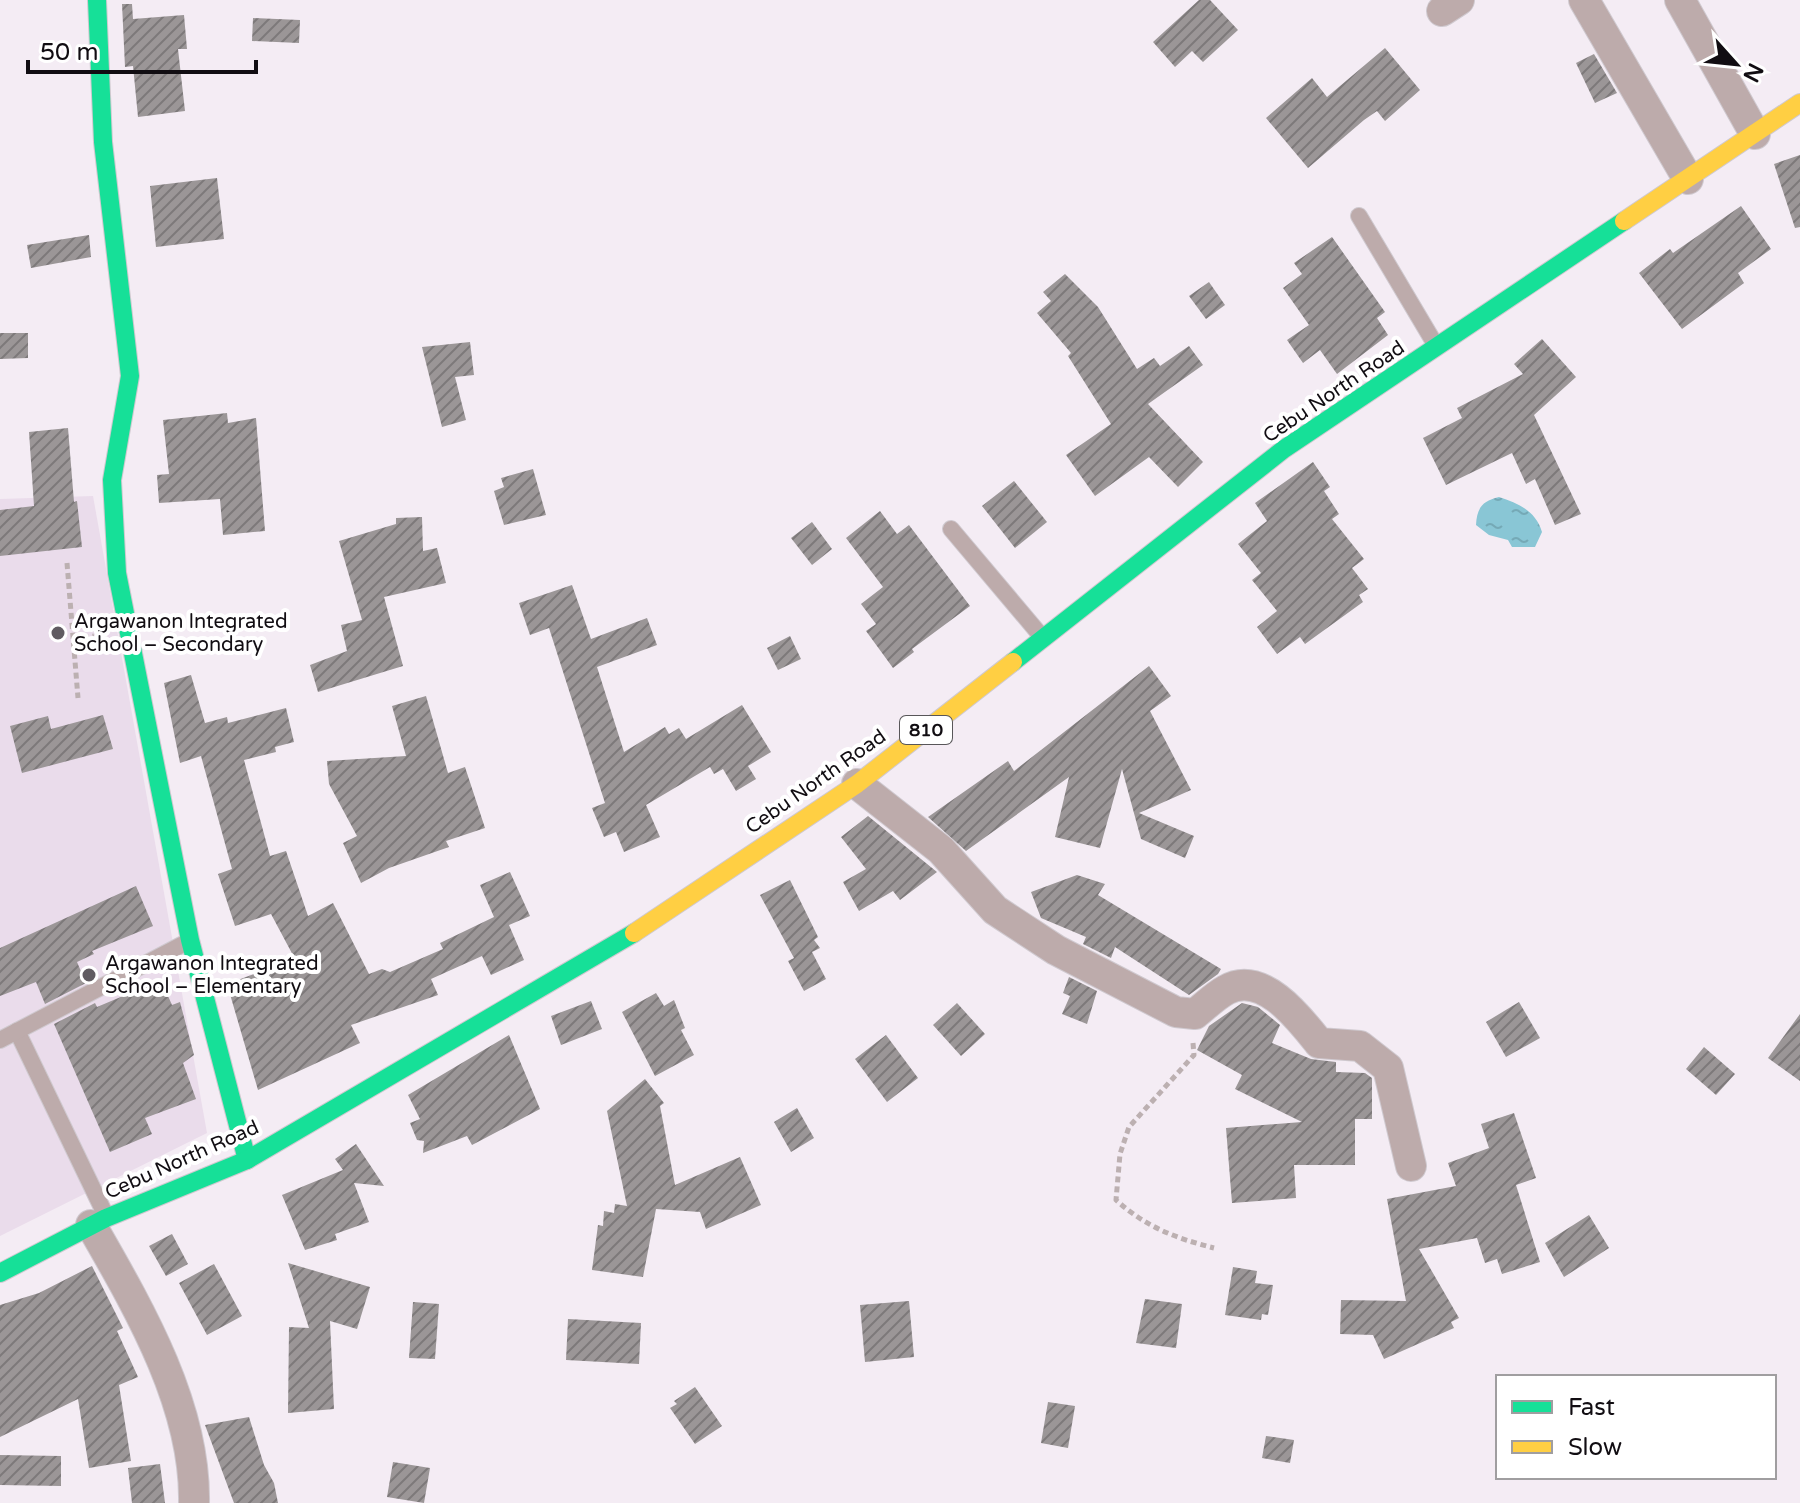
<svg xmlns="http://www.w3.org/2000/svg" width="1800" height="1503" font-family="'Varela Round',sans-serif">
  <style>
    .built { fill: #eadceb }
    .water { fill: url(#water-ripples) }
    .building { fill: url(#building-hatch) }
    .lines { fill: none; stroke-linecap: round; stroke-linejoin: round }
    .lane-casing { stroke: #cfc9cf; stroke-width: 18 }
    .street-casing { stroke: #cfc9cf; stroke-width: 32 }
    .fast-casing { stroke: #cfc9cf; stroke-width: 20 }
    .slow-casing { stroke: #cfc9cf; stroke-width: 20 }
    .path { stroke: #bcb0b1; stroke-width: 5; stroke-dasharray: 6 4; stroke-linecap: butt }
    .lane { stroke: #bdabab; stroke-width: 16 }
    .street { stroke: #bdabab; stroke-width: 30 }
    .fast { stroke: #16e098; stroke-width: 18 }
    .slow { stroke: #ffcf43; stroke-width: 18 }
    .poi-dot { fill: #605b61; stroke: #fff; stroke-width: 3 }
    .labels { text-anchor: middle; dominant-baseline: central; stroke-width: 8; stroke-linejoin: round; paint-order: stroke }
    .shield { fill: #fff; stroke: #585659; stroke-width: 2 }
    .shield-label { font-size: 18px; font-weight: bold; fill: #110d12 }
    .street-label { font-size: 20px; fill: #110d12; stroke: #fff }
    .poi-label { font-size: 20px; fill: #110d12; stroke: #fff; text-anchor: start }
  </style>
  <defs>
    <pattern id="water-ripples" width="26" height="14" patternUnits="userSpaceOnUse" patternTransform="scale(2)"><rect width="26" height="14" fill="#89c6d5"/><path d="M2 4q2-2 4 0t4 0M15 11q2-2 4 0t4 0" fill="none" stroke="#75a9b6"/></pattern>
    <pattern id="building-hatch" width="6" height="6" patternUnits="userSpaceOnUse" patternTransform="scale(2)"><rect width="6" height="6" fill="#9b9697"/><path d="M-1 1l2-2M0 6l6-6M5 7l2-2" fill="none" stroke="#7d797a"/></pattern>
  </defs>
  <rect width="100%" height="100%" fill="#f4ecf4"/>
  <polygon class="built" points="93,496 207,1133 0,1236 0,499"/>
  <path class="water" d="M1499,497c19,6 37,14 43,35l-7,15h-23l-4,-7 -19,-5 -13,-10c1,-17 6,-24 23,-28z"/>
  <g class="building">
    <polygon points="1199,0 1210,0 1238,30 1203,62 1192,51 1175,67 1153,42"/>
    <polygon points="122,4 132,4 133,19 184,15 187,49 178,49 185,111 138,117 133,66 125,67"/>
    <polygon points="253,18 300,20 299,43 252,41"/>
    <polygon points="1385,48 1420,90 1385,121 1377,111 1364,120 1308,168 1266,118 1312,78 1327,97"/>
    <polygon points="1594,54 1617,93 1595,103 1576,63"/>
    <polygon points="1800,155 1800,227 1795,228 1774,164"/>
    <polygon points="217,178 224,239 156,247 150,186"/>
    <polygon points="1741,206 1771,249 1738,273 1744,283 1682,329 1639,273 1670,249 1673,253"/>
    <polygon points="89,235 91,257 31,268 27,245"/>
    <polygon points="1332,237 1385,312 1377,318 1388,335 1337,374 1320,350 1303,363 1287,340 1309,325 1283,288 1302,274 1294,263"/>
    <polygon points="1065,274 1098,307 1137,369 1154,358 1160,366 1189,346 1203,365 1148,404 1203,462 1178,487 1149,457 1095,496 1066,455 1111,424 1068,356 1071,353 1037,313 1051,301 1043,292"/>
    <polygon points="1209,282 1225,305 1206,319 1189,296"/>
    <polygon points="0,333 28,333 28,358 0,359"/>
    <polygon points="1542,339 1576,377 1534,415 1581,514 1555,525 1535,479 1526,484 1512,453 1446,485 1423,438 1462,418 1457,408 1523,374 1514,364"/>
    <polygon points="470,342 474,375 455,377 466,420 442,427 422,347"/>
    <polygon points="227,413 228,423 256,418 265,531 223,535 220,499 159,503 157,475 169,474 163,420"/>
    <polygon points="68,428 74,502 77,501 82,547 0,556 0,510 34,506 29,432"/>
    <polygon points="1313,462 1330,487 1324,491 1339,514 1332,519 1364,559 1352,568 1368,589 1359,595 1363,602 1305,644 1300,637 1277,654 1257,627 1277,611 1252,580 1261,573 1238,544 1267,521 1255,503"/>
    <polygon points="533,469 546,515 504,525 494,491 504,487 501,478"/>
    <polygon points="1014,481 1047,522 1015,548 982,506"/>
    <polygon points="880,511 897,534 909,525 970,606 912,649 914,652 893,668 866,631 876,624 861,604 883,587 846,538"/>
    <polygon points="422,517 423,551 437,548 446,583 384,597 403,666 318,692 310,665 347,651 341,625 362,620 339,541 396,524 396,518"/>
    <polygon points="812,522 832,549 812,565 791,538"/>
    <polygon points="572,585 591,639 647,618 657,645 597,667 624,752 665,727 669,734 679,728 686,739 742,705 771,752 748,766 756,779 736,791 723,769 714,774 710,767 646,805 660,837 624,852 616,832 604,837 592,808 605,803 549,628 530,635 519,603"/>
    <polygon points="790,636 801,659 778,670 767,648"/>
    <polygon points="1149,666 1171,696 1150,711 1191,790 1139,813 1194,836 1185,858 1141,839 1122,769 1100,848 1055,837 1069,777 966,851 928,817 1008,761 1014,771"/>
    <polygon points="191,675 205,723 227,717 228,723 286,708 294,742 275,747 276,752 244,760 270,856 286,851 308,916 333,903 369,974 382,969 390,972 443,949 440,943 494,917 480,885 510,872 530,916 509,925 524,960 491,975 482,956 431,979 438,995 351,1025 360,1043 258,1090 227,984 295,959 271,914 235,926 218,874 232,869 201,756 180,763 164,683"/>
    <polygon points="426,696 448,773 465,767 485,828 446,841 449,847 389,868 361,883 343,843 357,836 329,784 327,761 406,756 392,706"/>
    <polygon points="103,715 113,749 22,773 10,726 48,716 51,729"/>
    <polygon points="868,816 937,872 900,900 893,891 859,911 843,882 866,869 841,837"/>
    <polygon points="1077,875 1105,884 1098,895 1221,969 1218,974 1189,995 1115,947 1111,958 1083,944 1086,937 1041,918 1031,892"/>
    <polygon points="790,880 818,937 814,940 820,948 812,952 826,979 804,991 788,961 794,958 760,895"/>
    <polygon points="136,886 153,926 92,951 94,954 77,962 86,983 45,1004 36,982 0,996 0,948"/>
    <polygon points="1069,977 1097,991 1087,1024 1062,1014 1070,996 1063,993"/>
    <polygon points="161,980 172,1005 180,1002 194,1055 183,1063 196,1099 145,1118 152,1134 110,1152 54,1024 95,1003 97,1007"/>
    <polygon points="656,993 664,1006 674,1000 685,1028 681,1030 694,1055 655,1076 622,1012"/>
    <polygon points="591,1001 602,1029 561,1045 551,1016"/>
    <polygon points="1519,1002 1540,1038 1506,1057 1486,1022"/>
    <polygon points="957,1003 985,1034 961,1056 933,1025"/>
    <polygon points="1242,1003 1258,1007 1280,1025 1272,1043 1311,1059 1336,1062 1336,1072 1365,1073 1372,1078 1372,1119 1355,1119 1355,1165 1294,1165 1296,1198 1232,1203 1226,1128 1302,1122 1235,1089 1242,1075 1197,1050 1209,1026"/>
    <polygon points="1800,1014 1800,1081 1768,1058"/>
    <polygon points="509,1035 540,1109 472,1145 467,1136 423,1153 424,1141 417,1140 410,1123 420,1119 408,1095"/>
    <polygon points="886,1035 918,1078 887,1102 855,1059"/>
    <polygon points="1704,1047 1735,1074 1716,1095 1686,1069"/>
    <polygon points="645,1079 664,1103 660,1106 675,1185 740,1157 761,1205 706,1229 700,1212 656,1209 643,1277 592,1270 598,1225 603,1226 604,1211 614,1213 615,1204 627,1206 607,1111"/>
    <polygon points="797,1108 814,1138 791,1152 774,1122"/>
    <polygon points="1514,1113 1536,1178 1516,1185 1540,1262 1502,1274 1497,1259 1485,1263 1477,1238 1419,1249 1459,1318 1451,1322 1454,1328 1384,1359 1373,1335 1340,1334 1341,1300 1406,1301 1387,1199 1456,1186 1448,1163 1489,1148 1481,1124"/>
    <polygon points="356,1144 384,1186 354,1183 369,1222 335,1234 337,1240 305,1250 282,1195 343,1170 335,1159"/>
    <polygon points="1589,1215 1609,1248 1564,1277 1545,1243"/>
    <polygon points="172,1234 188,1264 166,1276 149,1246"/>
    <polygon points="288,1263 370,1287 357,1329 330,1321 334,1409 288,1413 289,1327 309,1328"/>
    <polygon points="214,1264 242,1316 207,1335 179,1283"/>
    <polygon points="92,1266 123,1328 117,1331 138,1377 119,1385 131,1461 89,1468 78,1399 0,1437 0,1305 39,1293"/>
    <polygon points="1233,1267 1257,1271 1255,1283 1273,1285 1268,1315 1262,1314 1261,1320 1225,1315"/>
    <polygon points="1145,1299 1182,1304 1176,1348 1136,1343"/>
    <polygon points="909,1301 914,1357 865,1362 860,1305"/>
    <polygon points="413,1302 439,1304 435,1359 409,1358"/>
    <polygon points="568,1319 641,1323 639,1364 566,1360"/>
    <polygon points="695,1387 722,1426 695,1444 670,1408 677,1404 674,1401"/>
    <polygon points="1048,1402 1075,1406 1068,1448 1041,1443"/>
    <polygon points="249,1417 264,1465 274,1483 278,1503 234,1503 205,1425"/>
    <polygon points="1266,1436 1294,1440 1290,1463 1262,1458"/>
    <polygon points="0,1455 61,1456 61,1486 0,1485"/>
    <polygon points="393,1462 430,1468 424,1503 387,1497"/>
    <polygon points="160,1464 165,1503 132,1503 128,1468"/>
  </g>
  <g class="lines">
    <defs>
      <g id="lane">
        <polyline points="1359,216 1435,344"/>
        <polyline points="951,529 1042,637"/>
        <polyline points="17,1031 106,1216"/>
        <polyline points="0,1040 189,941"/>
      </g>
      <g id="street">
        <polyline points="1584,0 1688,179"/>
        <polyline points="1680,0 1755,134"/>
        <polyline points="1442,11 1459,0"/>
        <path d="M857,784l84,66 54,60 61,40 120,62 19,2c10,-8 20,-18 31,-24 36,-21 74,29 93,53l41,3 28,22 23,98"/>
        <path d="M91,1225c47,82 105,180 103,278"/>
      </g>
      <g id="fast">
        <polyline points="97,0 103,142 130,376 112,480 117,573 190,940 247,1160"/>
        <polyline points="1013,662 1284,449 1624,221"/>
        <polyline points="0,1273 106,1218 247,1160 634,933"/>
      </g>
      <g id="slow">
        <polyline points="1624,221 1800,103"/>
        <polyline points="634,933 857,784 1013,662"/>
      </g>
    </defs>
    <use href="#lane" class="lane-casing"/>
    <use href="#street" class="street-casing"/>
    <use href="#fast" class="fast-casing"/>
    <use href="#slow" class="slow-casing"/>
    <g class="path">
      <polyline points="67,563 78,698"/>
      <polyline points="73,640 94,636"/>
      <path d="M1193,1043l1,12 -65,72 -9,27 -4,46c30,27 59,38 98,48"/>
    </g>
    <use href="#lane" class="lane"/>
    <use href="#street" class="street"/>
    <use href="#fast" class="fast"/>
    <use href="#slow" class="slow"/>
  </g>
  <g class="poi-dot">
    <circle cx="58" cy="633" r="8"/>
    <circle cx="89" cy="975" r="8"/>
  </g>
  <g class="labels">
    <rect class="shield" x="900" y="716" width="52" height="28" rx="6"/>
    <g class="shield-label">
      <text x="926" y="730">810</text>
    </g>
    <g class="street-label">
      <text transform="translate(1334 392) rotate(-34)">Cebu North Road</text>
      <text transform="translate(816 782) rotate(-35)">Cebu North Road</text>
      <text transform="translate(182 1160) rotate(-24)">Cebu North Road</text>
    </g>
    <g class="poi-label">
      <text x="74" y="622">Argawanon Integrated<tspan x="74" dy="23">School – Secondary</tspan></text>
      <text x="105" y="964">Argawanon Integrated<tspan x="105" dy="23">School – Elementary</tspan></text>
    </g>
  </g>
  <rect x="1496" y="1375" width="280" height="104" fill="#ffffff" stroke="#a09ea0" stroke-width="2"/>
  <rect x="1512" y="1401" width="40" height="12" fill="#16e098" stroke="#a09ea0" stroke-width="2"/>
  <text x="1568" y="1415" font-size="24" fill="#110d12">Fast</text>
  <rect x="1512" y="1441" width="40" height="12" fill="#ffcf43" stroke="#a09ea0" stroke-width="2"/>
  <text x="1568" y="1455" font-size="24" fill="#110d12">Slow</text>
  <g transform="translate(1736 64) rotate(117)" stroke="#ffffff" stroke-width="6" paint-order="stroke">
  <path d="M0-6L14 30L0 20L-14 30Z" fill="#110d12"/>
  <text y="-12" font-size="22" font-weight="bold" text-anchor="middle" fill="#110d12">N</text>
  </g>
  <path d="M28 60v12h228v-12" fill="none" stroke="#110d12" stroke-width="4"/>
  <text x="40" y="60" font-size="24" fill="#110d12" stroke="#ffffff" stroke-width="6" paint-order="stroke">50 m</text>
</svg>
